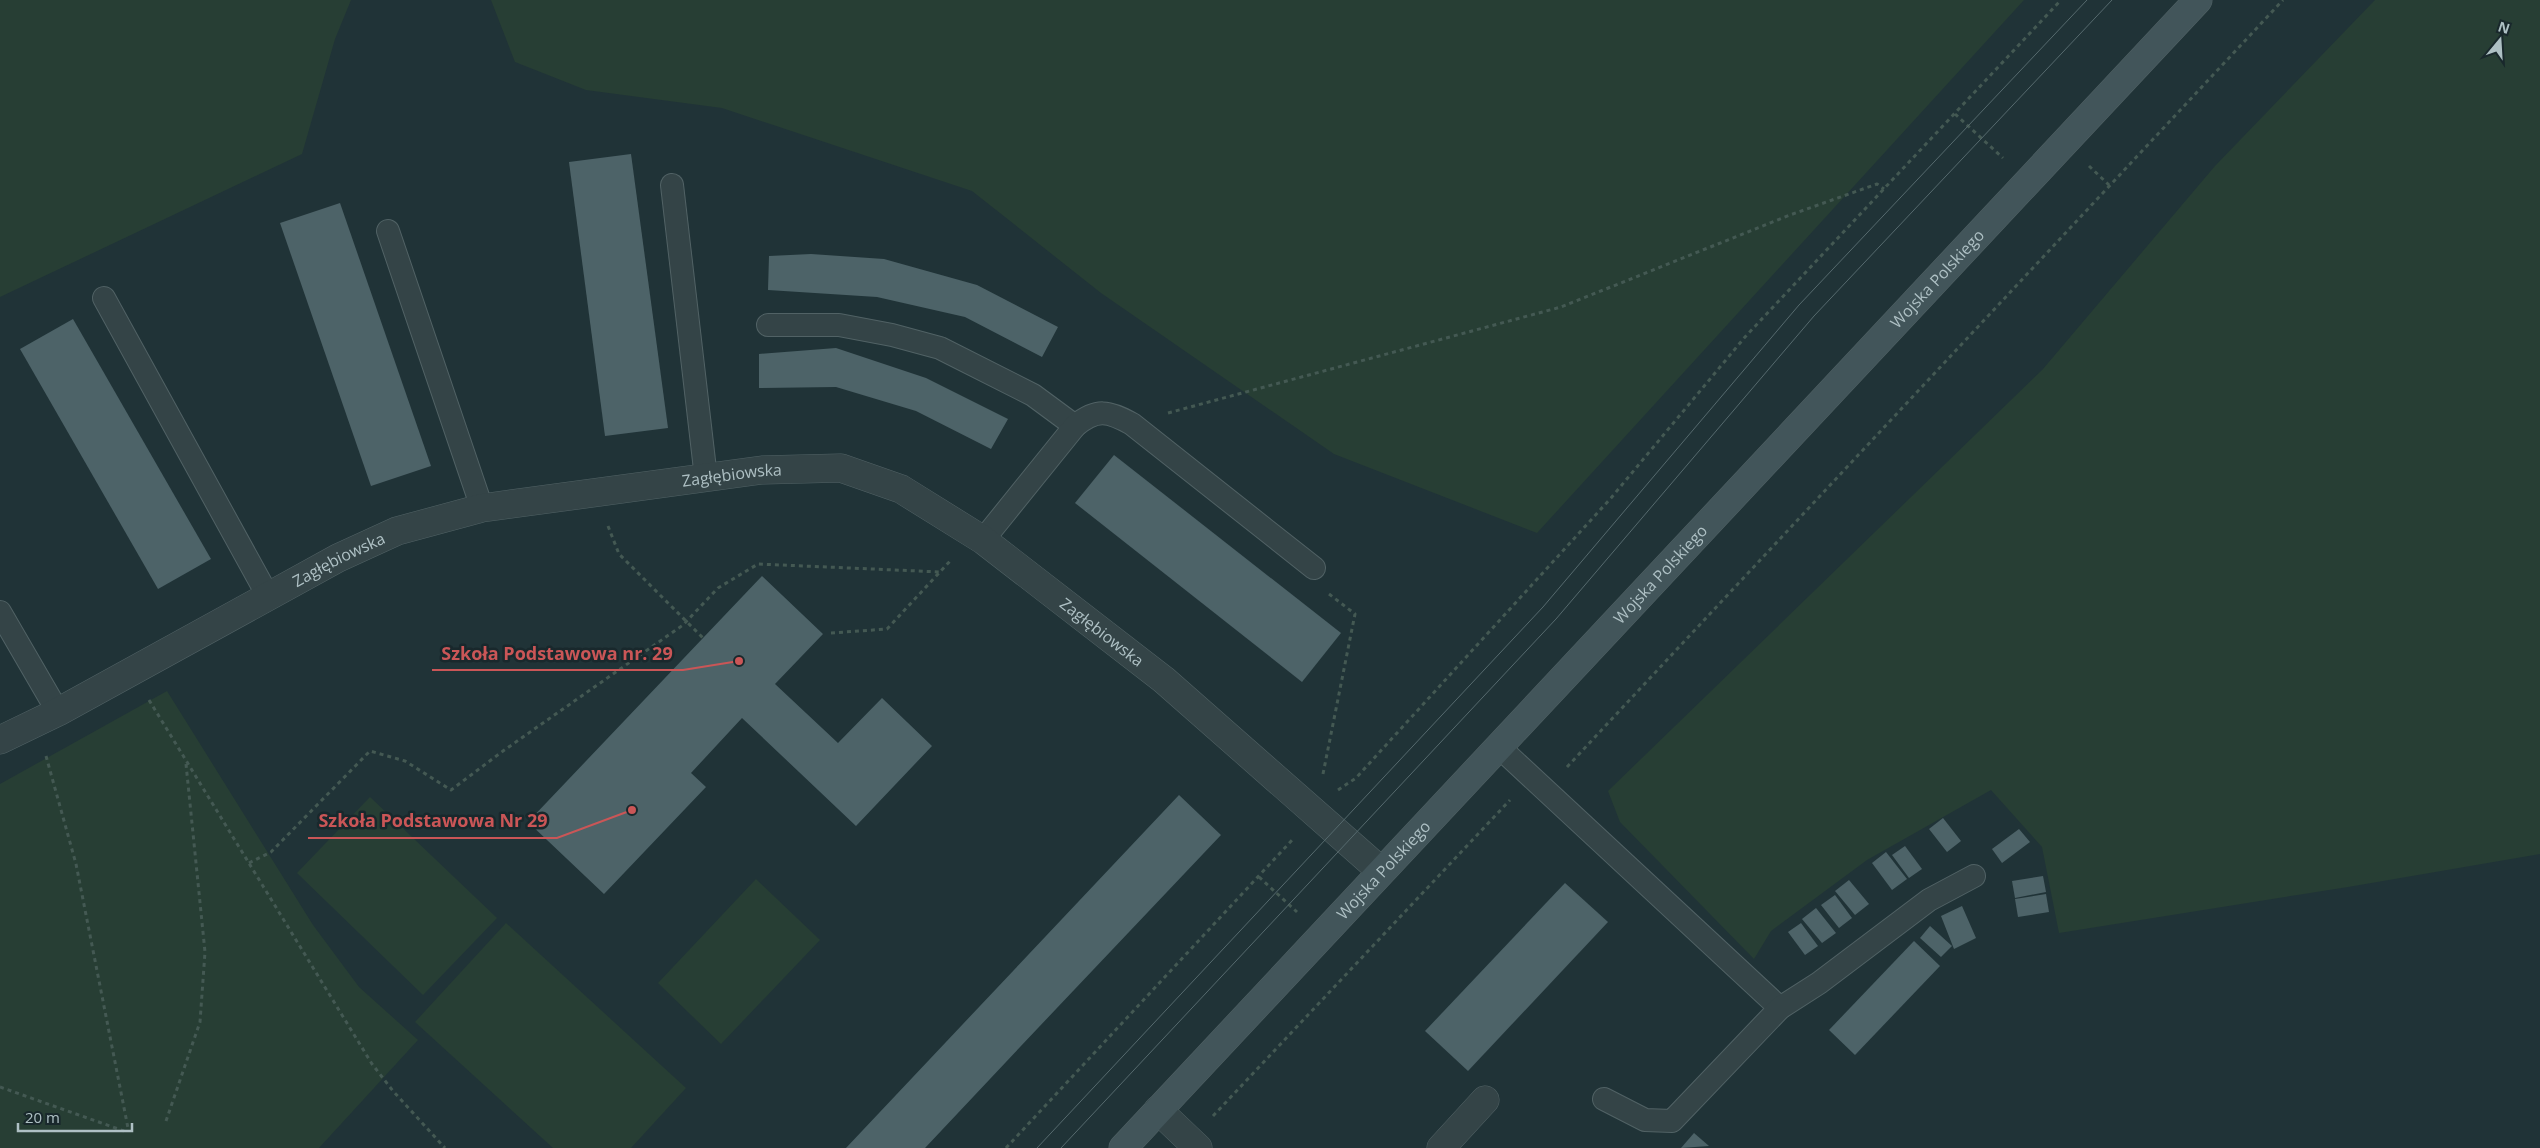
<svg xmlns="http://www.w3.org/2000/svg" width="2540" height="1148" font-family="'Open Sans',sans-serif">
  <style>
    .green { fill: #273e34 }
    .building { fill: #4d6368 }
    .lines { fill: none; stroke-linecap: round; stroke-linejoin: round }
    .lane-casing { stroke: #516265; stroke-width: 24 }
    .street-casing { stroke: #516265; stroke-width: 29 }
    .secondary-casing { stroke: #516265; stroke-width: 29 }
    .path { stroke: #445953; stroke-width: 3; stroke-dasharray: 4 4; stroke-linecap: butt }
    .lane { stroke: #344447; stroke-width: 22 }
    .street { stroke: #344447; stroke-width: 28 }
    .secondary { stroke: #42555a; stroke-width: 28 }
    .tram { stroke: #566a6e; stroke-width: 1 }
    .labels { text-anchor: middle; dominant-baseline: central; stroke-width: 5; stroke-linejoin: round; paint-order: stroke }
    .street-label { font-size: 16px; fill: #aec0c4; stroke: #19282c }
    .leader { fill: none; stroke: #ca5657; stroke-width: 2 }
    .callout-dot { fill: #ca5657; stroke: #19282c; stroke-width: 2 }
    .callout-label { font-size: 18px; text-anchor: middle; font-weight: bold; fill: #ca5657; stroke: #19282c; stroke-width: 5; stroke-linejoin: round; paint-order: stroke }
  </style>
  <rect width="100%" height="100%" fill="#203337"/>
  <g class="green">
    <polygon points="0,0 351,0 335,39 302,154 0,297"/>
    <polygon points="491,0 2024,0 1537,533 1334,454 1101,293 972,191 722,108 586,90 515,62"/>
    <polygon points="2375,0 2540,0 2540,854 2348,887 2059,933 2042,847 1991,790 1867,860 1771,931 1754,959 1620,822 1608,791 2043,369 2215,166"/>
    <polygon points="167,691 313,925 359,987 418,1040 319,1148 0,1148 0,784"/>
    <polygon points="370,797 497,918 423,995 297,873"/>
    <polygon points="756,879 820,940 721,1044 658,983"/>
    <polygon points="506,923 686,1088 631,1148 553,1148 415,1022"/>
  </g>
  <g class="building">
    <polygon points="631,154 668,428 605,436 569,162"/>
    <polygon points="340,203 431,466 371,486 280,223"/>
    <polygon points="811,254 884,259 977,285 1058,327 1042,357 965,317 877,297 768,290 769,256"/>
    <polygon points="73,319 211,559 158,589 20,349"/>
    <polygon points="836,348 926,378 1008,419 991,449 916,411 836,387 759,388 759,354"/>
    <polygon points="1114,455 1341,633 1302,682 1075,503"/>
    <polygon points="762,576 823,634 775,684 838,743 882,698 932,746 856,826 742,718 691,773 706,787 604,894 528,822"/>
    <polygon points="1179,795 1221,835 1038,1028 925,1148 846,1148"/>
    <polygon points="1943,818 1961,841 1947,852 1929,829"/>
    <polygon points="2019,829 2030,842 2002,863 1992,849"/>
    <polygon points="1905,846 1922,869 1909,878 1892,855"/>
    <polygon points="1886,852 1907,879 1892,890 1872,863"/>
    <polygon points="2043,876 2046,892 2015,898 2012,881"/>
    <polygon points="1849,880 1869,904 1855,915 1835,891"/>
    <polygon points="1565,883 1608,922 1468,1071 1425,1031"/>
    <polygon points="2046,894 2049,912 2018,917 2015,899"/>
    <polygon points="1835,895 1852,918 1839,928 1821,905"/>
    <polygon points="1962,906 1976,938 1954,949 1941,916"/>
    <polygon points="1816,908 1836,933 1822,943 1802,919"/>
    <polygon points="1801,923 1818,946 1805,955 1788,932"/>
    <polygon points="1930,926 1952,946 1941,957 1920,938"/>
    <polygon points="1914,941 1940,966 1855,1055 1829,1030"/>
    <polygon points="1694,1133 1709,1146 1681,1148"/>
  </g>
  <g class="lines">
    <defs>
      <g id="lane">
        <polyline points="672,185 706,478"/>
        <polyline points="388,231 482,508"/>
        <polyline points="104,298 268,596"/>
        <polyline points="768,325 839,325 892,335 940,348 1033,395 1075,426"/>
        <path d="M983,540l92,-114c22,-18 33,-15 57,-2l182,144"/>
        <polyline points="0,612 58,712"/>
        <polyline points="1498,746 1780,1008"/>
        <polyline points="1604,1099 1645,1120 1672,1121 1780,1008 1819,983 1929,900 1974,876"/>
      </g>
      <g id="street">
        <path id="s1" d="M0,740l58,-28 280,-154 59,-27 85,-23 280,-38 79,-2 60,21 82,51 181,140 217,191"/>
        <polyline points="1158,1110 1198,1148"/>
        <polyline points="1441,1148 1485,1100"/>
      </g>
      <g id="secondary">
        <path id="s2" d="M1123,1148l1075,-1148"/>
      </g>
    </defs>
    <use href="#lane" class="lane-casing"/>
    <use href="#street" class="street-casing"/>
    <use href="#secondary" class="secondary-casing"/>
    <g class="path">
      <polyline points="1955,114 2003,158"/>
      <polyline points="2089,166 2109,185"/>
      <polyline points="1168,413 1561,307 1790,215 1877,184 1884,189"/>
      <polyline points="608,526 619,554 703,638"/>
      <polyline points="831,633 887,629 951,560"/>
      <polyline points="149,700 372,1064 393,1091 445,1148"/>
      <polyline points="46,756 76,864 128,1128"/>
      <polyline points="1567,767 2283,0"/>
      <polyline points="1323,774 1355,614 1329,594"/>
      <polyline points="1338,790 1356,778 1611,498 1745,337 2061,0"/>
      <polyline points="249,863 271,852 370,751 405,761 451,790 503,751 683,625 718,588 758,564 941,572"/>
      <polyline points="1259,877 1297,912"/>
      <polyline points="0,1087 124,1131"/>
      <polyline points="1213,1116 1510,800"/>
      <polyline points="166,1121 200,1022 205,952 186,764"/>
      <polyline points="1006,1148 1294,838"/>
    </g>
    <use href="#lane" class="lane"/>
    <use href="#street" class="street"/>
    <use href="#secondary" class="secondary"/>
    <g class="tram">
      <polyline points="1037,1148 1543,607 1799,305 2087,0"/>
      <polyline points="1061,1148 1556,619 1814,316 2112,0"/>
    </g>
  </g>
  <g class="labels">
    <g class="street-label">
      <text stroke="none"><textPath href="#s2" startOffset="1191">Wojska Polskiego</textPath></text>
      <text stroke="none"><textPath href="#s1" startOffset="789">Zagłębiowska</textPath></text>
      <text stroke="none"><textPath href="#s1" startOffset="384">Zagłębiowska</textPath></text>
      <text stroke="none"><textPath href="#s2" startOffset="786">Wojska Polskiego</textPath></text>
      <text stroke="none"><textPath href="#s1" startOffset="1209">Zagłębiowska</textPath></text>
      <text stroke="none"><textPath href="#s2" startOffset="381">Wojska Polskiego</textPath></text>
    </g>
  </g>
  <path class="leader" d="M739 661L683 670H432M632 810L557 838H308"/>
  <g class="callout-dot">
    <circle cx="739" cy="661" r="5"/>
    <circle cx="632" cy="810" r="5"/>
  </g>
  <g class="callout-label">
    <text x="557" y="660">Szkoła Podstawowa nr. 29</text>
    <text x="433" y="827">Szkoła Podstawowa Nr 29</text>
  </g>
  <g transform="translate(2500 40) rotate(18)" stroke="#19282c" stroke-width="4" paint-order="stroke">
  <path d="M0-4L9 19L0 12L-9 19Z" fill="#aec0c4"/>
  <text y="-8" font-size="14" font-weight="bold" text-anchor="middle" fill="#aec0c4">N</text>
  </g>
  <path d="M18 1123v8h114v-8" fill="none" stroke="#aec0c4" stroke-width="2.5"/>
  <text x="25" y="1123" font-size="15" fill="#aec0c4" stroke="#19282c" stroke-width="4" paint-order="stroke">20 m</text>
</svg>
